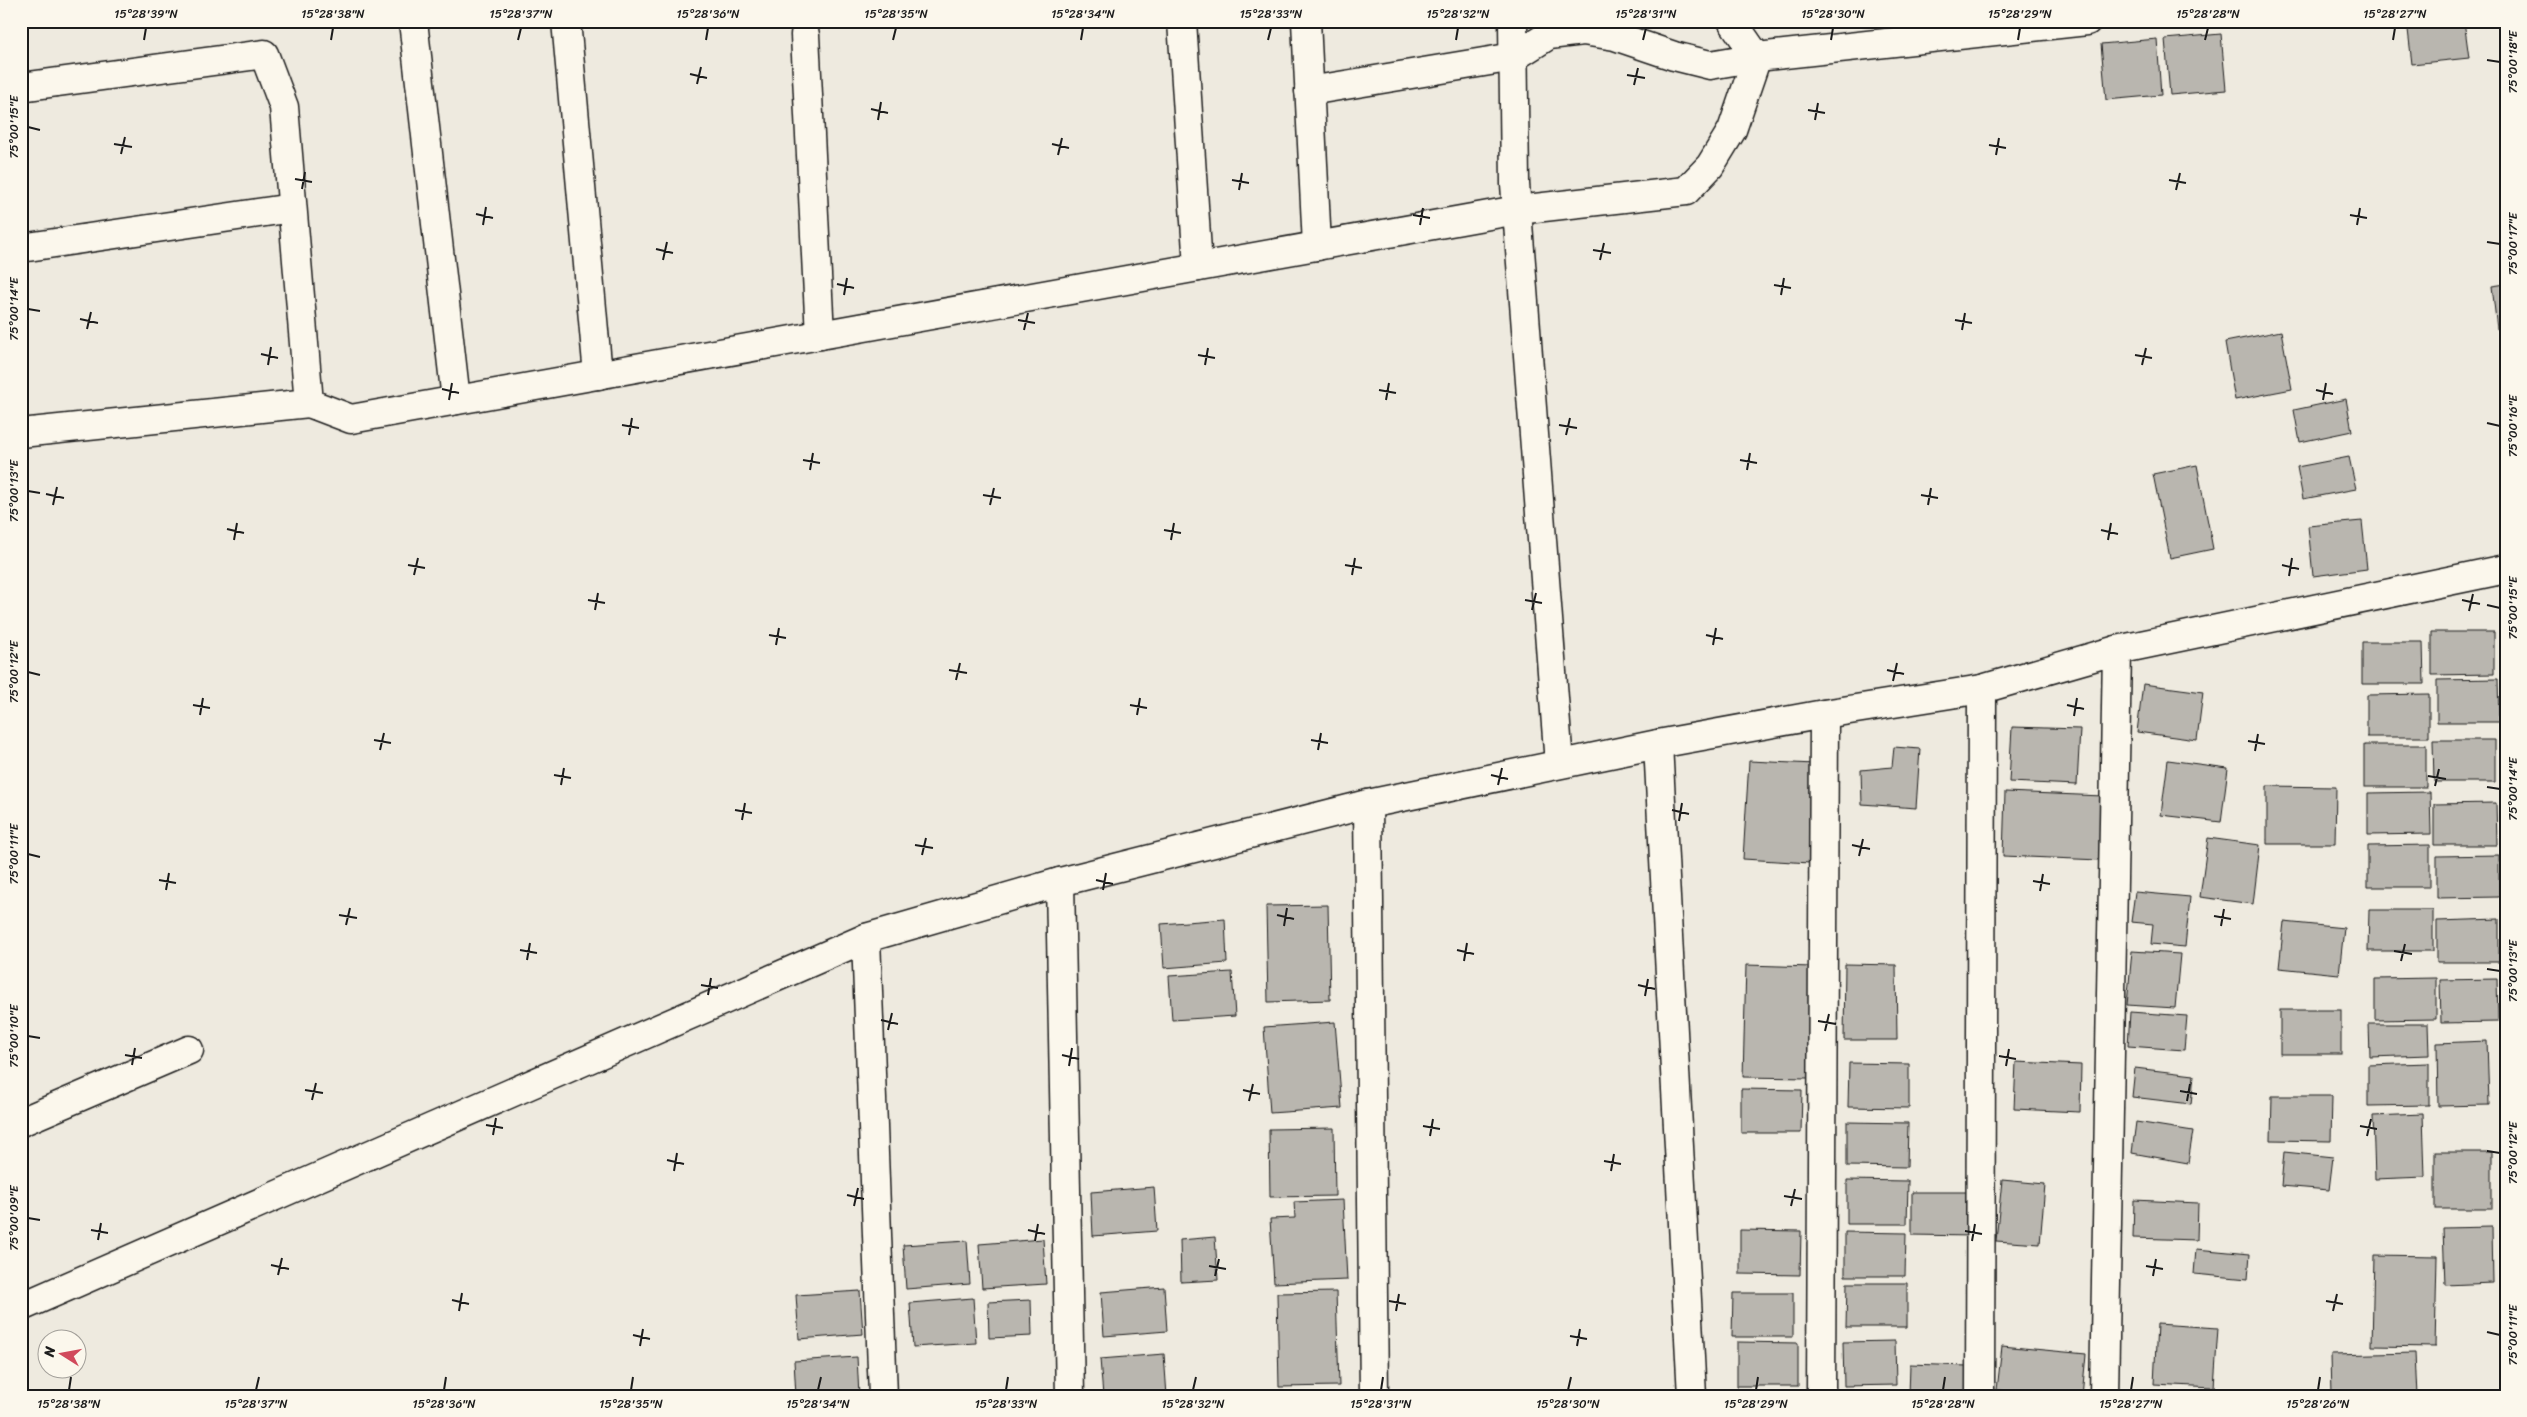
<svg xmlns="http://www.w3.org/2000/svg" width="2527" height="1417" font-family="Sriracha,sans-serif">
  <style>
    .building { fill: #b9b6af; stroke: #1c1c1c }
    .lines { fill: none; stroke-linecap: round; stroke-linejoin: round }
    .minor-casing { stroke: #1c1c1c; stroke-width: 31 }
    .minor { stroke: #fbf7ec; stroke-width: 28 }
    .ticks { fill: none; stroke: #1c1c1c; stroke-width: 2 }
    .neatline { fill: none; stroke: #1c1c1c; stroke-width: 2 }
    .ticks-label { font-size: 12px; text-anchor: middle; fill: #1c1c1c }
  </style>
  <rect width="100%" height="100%" fill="#eeeadf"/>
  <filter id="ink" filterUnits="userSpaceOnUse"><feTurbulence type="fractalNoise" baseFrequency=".02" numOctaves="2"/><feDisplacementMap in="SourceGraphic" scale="10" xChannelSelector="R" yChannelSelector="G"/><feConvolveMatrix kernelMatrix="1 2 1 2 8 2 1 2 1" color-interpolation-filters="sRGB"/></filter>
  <g filter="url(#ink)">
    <g class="building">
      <polygon points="2407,21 2464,21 2469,58 2412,64"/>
      <polygon points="2221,34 2226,90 2170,95 2165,39"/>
      <polygon points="2157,39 2161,95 2106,100 2101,44"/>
      <polygon points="2506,284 2506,328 2497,329 2492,286"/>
      <polygon points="2281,331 2292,389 2235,400 2225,342"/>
      <polygon points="2346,399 2352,431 2300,442 2294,410"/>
      <polygon points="2349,457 2356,489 2303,499 2297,467"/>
      <polygon points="2197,465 2213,549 2170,558 2153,474"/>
      <polygon points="2362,521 2367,569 2313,576 2308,526"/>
      <polygon points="2432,632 2494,632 2494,674 2432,675"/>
      <polygon points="2362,642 2423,642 2424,684 2362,684"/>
      <polygon points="2498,679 2499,722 2437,722 2437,680"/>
      <polygon points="2143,684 2203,692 2197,740 2137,732"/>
      <polygon points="2429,694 2429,737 2367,737 2367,695"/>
      <polygon points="2012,727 2080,729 2077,785 2009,782"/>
      <polygon points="2433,740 2495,740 2495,782 2434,782"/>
      <rect x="2364" y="745" width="62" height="42"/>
      <polygon points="1894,747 1920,749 1916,808 1862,804 1861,770 1892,767"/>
      <polygon points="2168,760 2228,768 2221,822 2161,815"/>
      <polygon points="1749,761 1815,764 1810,863 1743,859"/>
      <polygon points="2267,786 2336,787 2335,844 2267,844"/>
      <polygon points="2005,792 2103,796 2100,860 2003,856"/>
      <polygon points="2430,792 2431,834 2368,835 2368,793"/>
      <polygon points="2496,803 2497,845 2434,845 2434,804"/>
      <polygon points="2208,838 2260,845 2253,904 2200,897"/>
      <polygon points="2430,845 2430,887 2368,887 2368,846"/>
      <polygon points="2499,855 2499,897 2437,898 2437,856"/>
      <polygon points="2135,892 2190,897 2185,947 2151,944 2153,924 2131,922"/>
      <polygon points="1328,905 1330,1000 1268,1002 1266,906"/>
      <polygon points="2369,910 2433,910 2433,951 2368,951"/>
      <polygon points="1225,919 1227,963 1164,968 1161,924"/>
      <polygon points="2499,919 2499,962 2437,962 2437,921"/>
      <polygon points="2284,922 2344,928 2339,974 2279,968"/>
      <polygon points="2132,951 2180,954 2175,1008 2127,1005"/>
      <polygon points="1845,964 1896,965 1897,1040 1844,1040"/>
      <polygon points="1746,965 1812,967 1808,1078 1743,1077"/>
      <polygon points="1232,972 1235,1016 1172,1020 1169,976"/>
      <polygon points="2436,978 2436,1019 2375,1020 2375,979"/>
      <polygon points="2497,979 2498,1022 2441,1023 2440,980"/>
      <rect x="2280" y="1010" width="61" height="44"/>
      <polygon points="2130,1012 2187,1016 2184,1050 2128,1046"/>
      <polygon points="1335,1022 1342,1108 1270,1113 1264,1027"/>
      <polygon points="2369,1024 2428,1024 2429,1055 2370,1057"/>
      <polygon points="2487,1041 2489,1105 2438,1106 2437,1043"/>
      <polygon points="2016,1062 2081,1065 2080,1112 2014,1109"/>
      <polygon points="1849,1063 1909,1064 1909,1108 1848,1107"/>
      <polygon points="2429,1063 2429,1105 2368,1106 2368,1065"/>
      <polygon points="2135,1068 2194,1075 2191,1104 2132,1097"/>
      <polygon points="1741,1089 1802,1090 1801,1133 1741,1133"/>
      <polygon points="2272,1096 2332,1096 2331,1141 2271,1140"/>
      <polygon points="2423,1114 2425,1177 2375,1179 2373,1116"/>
      <polygon points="1847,1122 1908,1123 1907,1167 1847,1166"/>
      <polygon points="2136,1122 2193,1131 2188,1163 2132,1153"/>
      <polygon points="1334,1128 1335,1196 1270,1197 1269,1129"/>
      <polygon points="2284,1152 2333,1157 2329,1190 2281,1186"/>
      <rect x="2435" y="1152" width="57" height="57"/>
      <polygon points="1847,1180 1908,1181 1907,1224 1847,1224"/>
      <polygon points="2002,1180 2045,1184 2040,1244 1996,1241"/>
      <polygon points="1154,1187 1157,1231 1093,1236 1091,1192"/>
      <polygon points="1912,1192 1973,1192 1972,1236 1912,1235"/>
      <polygon points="1343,1200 1347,1280 1274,1283 1270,1219 1295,1218 1294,1202"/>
      <polygon points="2134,1200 2198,1203 2197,1240 2133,1238"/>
      <polygon points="2492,1227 2493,1283 2445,1285 2443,1228"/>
      <polygon points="1740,1230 1801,1231 1800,1275 1740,1274"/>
      <polygon points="1845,1232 1906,1233 1905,1276 1845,1276"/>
      <polygon points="1215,1237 1218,1280 1181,1282 1180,1240"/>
      <polygon points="1043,1239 1046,1284 982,1288 979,1244"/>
      <polygon points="967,1241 970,1284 906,1289 903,1245"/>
      <polygon points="2196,1249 2250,1254 2248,1279 2194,1274"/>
      <polygon points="2374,1255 2437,1256 2435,1347 2372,1346"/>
      <polygon points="1847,1283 1907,1283 1907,1327 1846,1327"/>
      <polygon points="1164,1287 1167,1331 1104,1336 1101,1292"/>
      <polygon points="860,1291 863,1334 799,1339 796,1295"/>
      <polygon points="1336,1292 1339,1386 1279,1387 1277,1293"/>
      <polygon points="1733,1293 1793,1293 1793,1337 1732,1337"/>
      <polygon points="973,1298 976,1343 913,1347 910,1303"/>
      <polygon points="1031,1300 1032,1336 989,1338 988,1302"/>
      <polygon points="2157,1324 2218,1328 2214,1387 2154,1384"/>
      <polygon points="1895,1341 1896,1385 1844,1386 1843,1342"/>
      <polygon points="1737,1342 1798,1343 1798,1386 1737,1386"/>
      <polygon points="2002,1346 2086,1354 2082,1396 1997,1390"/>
      <polygon points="2415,1353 2417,1396 2332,1396 2331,1355"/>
      <polygon points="1164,1354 1167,1396 1103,1396 1100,1359"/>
      <polygon points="857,1357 859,1396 796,1396 794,1361"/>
      <polygon points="1910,1364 1967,1366 1966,1396 1909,1396"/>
    </g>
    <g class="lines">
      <defs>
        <g id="minor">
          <polyline points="413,21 456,400"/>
          <polyline points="566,21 598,375"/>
          <polyline points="1182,21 1198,267"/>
          <polyline points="1306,21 1317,246"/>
          <polyline points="1513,21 1515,184 1559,764"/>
          <polyline points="805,35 820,335"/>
          <polyline points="21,87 264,54 284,107 309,403 351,419 1517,210 1686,191 1710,166 1732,130 1757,57 1732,21"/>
          <polyline points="1309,91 1514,57 1549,35 1583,31 1615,36 1674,56 1710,65 1757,57 2087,21"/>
          <polyline points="21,248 292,208"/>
          <polyline points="21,433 309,403"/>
          <polyline points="1658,744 1692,1396"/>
          <polyline points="1368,804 1374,1396"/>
          <polyline points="1060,882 1070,1396"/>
          <polyline points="866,938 883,1396"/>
          <polyline points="21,1122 189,1050"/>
          <polyline points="21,1307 866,938 1060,882 1368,804 1658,744 1824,714 1982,689 2117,650 2506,569"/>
          <polyline points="1821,1396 1824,714"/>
          <polyline points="1980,1396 1982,689"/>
          <polyline points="2104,1396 2117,650"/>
        </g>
      </defs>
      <use href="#minor" class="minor-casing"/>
      <use href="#minor" class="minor"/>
    </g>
  </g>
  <path class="ticks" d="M144,40l2,-12M331,40l2,-12M518,40l3,-12M706,40l2,-12M893,40l3,-12M1081,40l2,-12M1268,40l3,-12M1456,40l2,-12M1643,40l3,-12M1831,40l2,-12M2018,40l2,-12M2205,40l3,-12M2393,40l2,-12M2487,60l13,2M690,74l17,4M1627,75l18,3M697,84l4,-17M1634,85l4,-17M871,109l17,4M1808,110l17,3M878,120l3,-18M1815,120l3,-17M28,127l12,3M114,144l18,3M1052,144l17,4M1989,145l17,3M121,154l4,-17M1058,155l4,-17M1996,155l3,-17M295,179l17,3M1232,180l17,3M2169,180l17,3M302,189l3,-17M1239,190l3,-17M2176,190l4,-17M476,214l17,4M1413,215l17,3M2350,215l17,3M483,225l3,-18M1420,225l3,-17M2357,225l3,-17M2487,242l13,2M656,249l17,4M1593,250l18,3M663,260l4,-18M1600,260l4,-17M837,284l17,4M1774,285l17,3M844,295l3,-17M1781,295l3,-17M28,309l12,2M80,319l18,4M1018,320l17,3M1955,320l17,3M87,329l4,-17M1024,330l4,-17M1962,330l3,-17M261,354l17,4M1198,355l17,3M2135,355l17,3M268,365l3,-18M1205,365l3,-17M2142,365l4,-17M442,389l17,4M1379,390l17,3M2316,390l17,4M449,400l3,-17M1386,400l3,-17M2323,400l3,-17M2487,423l13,3M622,425l17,3M1559,425l18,3M629,435l3,-17M1566,435l4,-17M803,460l17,3M1740,460l17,3M810,470l3,-17M1747,470l3,-17M28,491l12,2M46,494l18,4M983,495l18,3M1921,495l17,3M53,505l4,-18M990,505l4,-17M1928,505l3,-17M227,529l17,4M1164,530l17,3M2101,530l17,4M234,540l3,-17M1171,540l3,-17M2108,540l3,-17M408,565l17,3M1345,565l17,3M2282,565l17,4M414,575l4,-17M1352,575l3,-17M2289,576l3,-18M588,600l17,3M1525,600l17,3M2462,600l18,4M2487,605l13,3M595,610l3,-17M1532,610l4,-17M2469,611l4,-17M769,635l17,3M1706,635l17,4M776,645l3,-17M1713,645l3,-17M949,670l18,3M1887,670l17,4M28,672l12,3M956,680l4,-17M1893,681l4,-18M193,705l17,3M1130,705l17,3M2067,705l17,4M200,715l3,-17M1137,715l3,-17M2074,716l3,-18M374,740l17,3M1311,740l17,3M2248,741l17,3M380,750l4,-17M1318,750l3,-17M2255,751l3,-17M554,775l17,3M1491,775l17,4M2428,776l18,3M561,785l3,-17M1498,785l4,-17M2435,786l4,-17M2487,787l13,2M735,810l17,3M1672,810l17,4M742,820l3,-17M1679,821l3,-18M915,845l18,3M1852,845l18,4M28,854l12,3M922,855l4,-17M1859,856l4,-17M159,880l17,3M1096,880l17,4M2033,881l17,3M166,890l3,-17M1103,890l3,-17M2040,891l3,-17M339,915l18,3M1277,915l17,4M2214,916l17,3M346,925l4,-17M1284,926l3,-18M2221,926l3,-17M520,950l17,3M1457,950l17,4M2394,951l18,3M527,960l3,-17M1464,961l3,-18M2401,961l4,-17M2487,969l13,2M701,985l17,3M1638,985l17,4M708,995l3,-17M1645,996l3,-17M881,1020l17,4M1818,1021l18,3M888,1030l4,-17M1825,1031l4,-17M28,1036l12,2M125,1055l17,3M1062,1055l17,4M1999,1056l17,3M132,1065l3,-17M1069,1066l3,-18M2006,1066l3,-17M305,1090l18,3M1243,1090l17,4M2180,1091l17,3M312,1100l4,-17M1249,1101l4,-17M2187,1101l3,-17M486,1125l17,3M1423,1126l17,3M2360,1126l17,3M493,1135l3,-17M1430,1136l3,-17M2367,1136l4,-17M2487,1151l13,2M667,1160l17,4M1604,1161l17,3M674,1171l3,-18M1611,1171l3,-17M847,1195l17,4M1784,1196l18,3M854,1206l4,-18M1791,1206l4,-17M28,1218l12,2M91,1230l17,3M1028,1230l17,4M1965,1231l17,3M98,1240l3,-17M1035,1241l3,-17M1972,1241l3,-17M271,1265l18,4M1209,1266l17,3M2146,1266l17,3M278,1275l4,-17M1215,1276l4,-17M2153,1276l3,-17M452,1300l17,4M1389,1301l17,3M2326,1301l17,3M459,1311l3,-18M1396,1311l3,-17M2333,1311l4,-17M2487,1332l13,3M633,1335l17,4M1570,1336l17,3M640,1346l3,-17M1577,1346l3,-17M69,1390l2,-13M256,1390l3,-13M444,1390l2,-13M631,1390l2,-13M818,1390l3,-13M1006,1390l2,-13M1193,1390l3,-13M1381,1390l2,-13M1568,1390l3,-13M1756,1390l2,-13M1943,1390l2,-13M2131,1390l2,-13M2318,1390l2,-13"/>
  <rect width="2527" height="1417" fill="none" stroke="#fbf7ec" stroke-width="55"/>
  <g transform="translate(62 1354) rotate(281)"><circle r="24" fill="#fbf7ec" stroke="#a29f99"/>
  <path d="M0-4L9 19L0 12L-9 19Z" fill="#d1495b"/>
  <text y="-8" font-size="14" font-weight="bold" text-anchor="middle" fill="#1c1c1c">N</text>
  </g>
  <rect x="28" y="28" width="2472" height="1362" class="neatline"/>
  <g class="ticks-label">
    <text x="146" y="18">15°28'39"N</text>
    <text x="333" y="18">15°28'38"N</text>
    <text x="521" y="18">15°28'37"N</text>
    <text x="708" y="18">15°28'36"N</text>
    <text x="896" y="18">15°28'35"N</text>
    <text x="1083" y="18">15°28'34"N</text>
    <text x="1271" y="18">15°28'33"N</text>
    <text x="1458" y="18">15°28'32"N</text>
    <text x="1646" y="18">15°28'31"N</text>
    <text x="1833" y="18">15°28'30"N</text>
    <text x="2020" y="18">15°28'29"N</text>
    <text x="2208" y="18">15°28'28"N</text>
    <text x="2395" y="18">15°28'27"N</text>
    <text transform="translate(2513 62) rotate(-90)" y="4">75°00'18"E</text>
    <text transform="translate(14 127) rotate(-90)" y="4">75°00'15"E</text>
    <text transform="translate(2513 244) rotate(-90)" y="4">75°00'17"E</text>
    <text transform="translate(14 309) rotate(-90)" y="4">75°00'14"E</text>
    <text transform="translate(2513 426) rotate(-90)" y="4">75°00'16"E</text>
    <text transform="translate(14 491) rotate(-90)" y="4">75°00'13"E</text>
    <text transform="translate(2513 608) rotate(-90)" y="4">75°00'15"E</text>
    <text transform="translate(14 672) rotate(-90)" y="4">75°00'12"E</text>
    <text transform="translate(2513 789) rotate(-90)" y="4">75°00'14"E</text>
    <text transform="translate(14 854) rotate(-90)" y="4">75°00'11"E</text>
    <text transform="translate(2513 971) rotate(-90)" y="4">75°00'13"E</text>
    <text transform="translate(14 1036) rotate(-90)" y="4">75°00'10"E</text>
    <text transform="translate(2513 1153) rotate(-90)" y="4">75°00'12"E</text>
    <text transform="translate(14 1218) rotate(-90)" y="4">75°00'09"E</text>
    <text transform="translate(2513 1335) rotate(-90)" y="4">75°00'11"E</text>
    <text x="69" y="1408">15°28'38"N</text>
    <text x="256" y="1408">15°28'37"N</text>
    <text x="444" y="1408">15°28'36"N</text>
    <text x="631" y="1408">15°28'35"N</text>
    <text x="818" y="1408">15°28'34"N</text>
    <text x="1006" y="1408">15°28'33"N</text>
    <text x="1193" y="1408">15°28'32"N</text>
    <text x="1381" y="1408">15°28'31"N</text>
    <text x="1568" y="1408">15°28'30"N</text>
    <text x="1756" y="1408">15°28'29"N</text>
    <text x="1943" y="1408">15°28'28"N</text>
    <text x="2131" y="1408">15°28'27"N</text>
    <text x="2318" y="1408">15°28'26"N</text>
  </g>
</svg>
